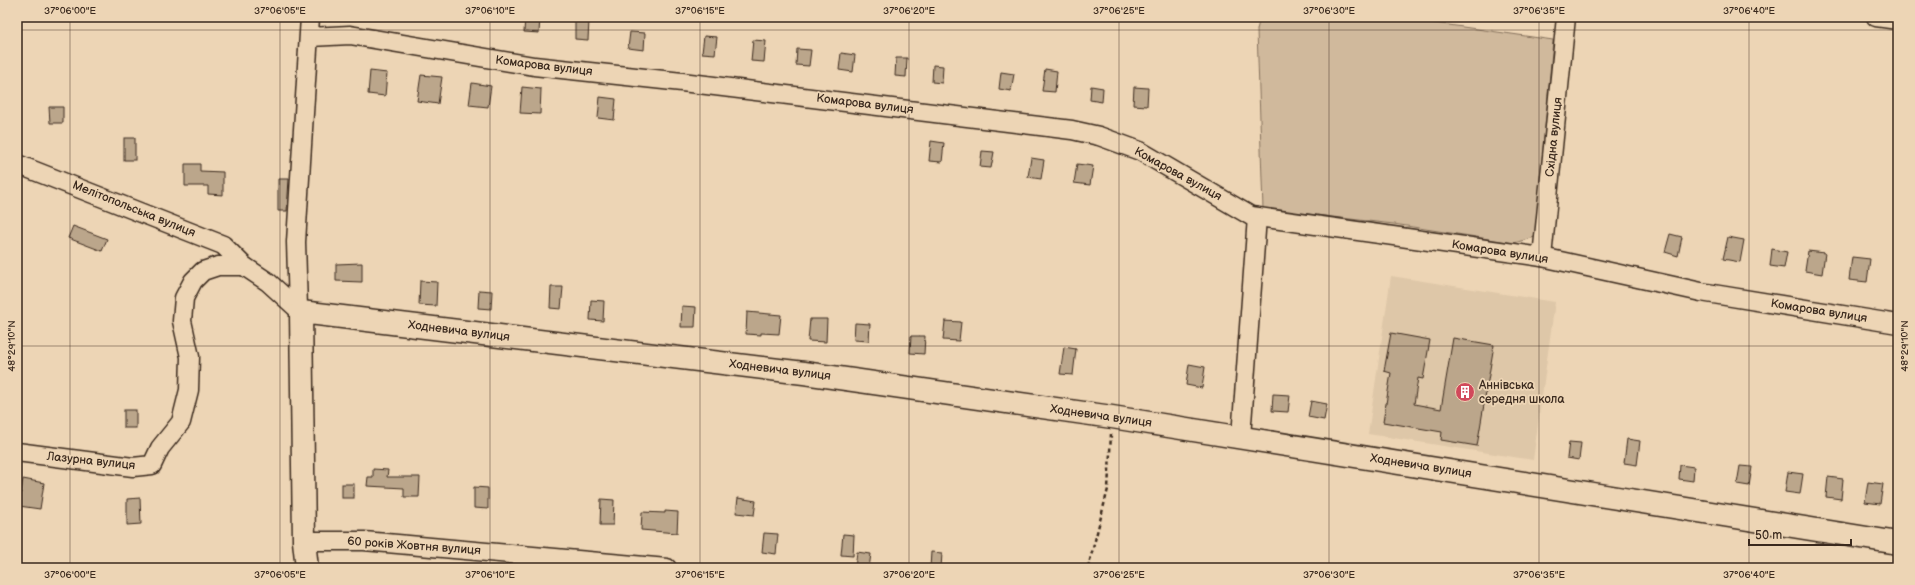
<svg xmlns="http://www.w3.org/2000/svg" width="1915" height="585" font-family="'Balsamiq Sans',sans-serif">
  <style>
    .built { fill: #dec7a8 }
    .green { fill: #d0b99c; stroke: #86725d }
    .building { fill: #bba68b; stroke: #3b2a1e }
    .lines { fill: none; stroke-linecap: round; stroke-linejoin: round }
    .minor-casing { stroke: #3b2a1e; stroke-width: 21 }
    .major-casing { stroke: #3b2a1e; stroke-width: 25 }
    .path { stroke: #3b2a1e; stroke-width: 2.5; stroke-dasharray: 4 3; stroke-linecap: butt }
    .minor { stroke: #edd5b5; stroke-width: 18 }
    .major { stroke: #edd5b5; stroke-width: 22 }
    .ticks { fill: none; stroke: #3b2a1e; stroke-width: 1; stroke-opacity: 0.45 }
    .labels { text-anchor: middle; dominant-baseline: central; stroke-width: 3.5; stroke-linejoin: round; paint-order: stroke }
    .street-label { font-size: 12px; fill: #3b2a1e; stroke: #edd5b5 }
    .poi-label { font-size: 12px; fill: #3b2a1e; stroke: #edd5b5; text-anchor: start }
    .neatline { fill: none; stroke: #3b2a1e; stroke-width: 1.5 }
    .ticks-label { font-size: 10px; text-anchor: middle; fill: #3b2a1e }
  </style>
  <rect width="100%" height="100%" fill="#edd5b5"/>
  <filter id="ink" filterUnits="userSpaceOnUse"><feTurbulence type="fractalNoise" baseFrequency=".025" numOctaves="2"/><feDisplacementMap in="SourceGraphic" scale="8" xChannelSelector="R" yChannelSelector="G"/><feConvolveMatrix kernelMatrix="1 2 1 2 8 2 1 2 1" color-interpolation-filters="sRGB"/></filter>
  <g filter="url(#ink)">
    <polygon class="built" points="1391,276 1555,302 1533,460 1368,434"/>
    <polygon class="green" points="1260,17 1393,17 1553,40 1535,237 1514,243 1394,224 1263,209 1257,30"/>
    <g class="building">
      <polygon points="525,17 540,17 539,33 524,32"/>
      <polygon points="575,19 589,20 588,40 575,39"/>
      <polygon points="630,32 645,33 644,50 628,48"/>
      <polygon points="704,36 717,37 715,54 702,53"/>
      <polygon points="753,40 766,41 764,62 751,61"/>
      <polygon points="797,49 811,50 809,66 796,65"/>
      <polygon points="841,53 855,55 853,72 839,70"/>
      <polygon points="896,58 907,58 906,77 895,76"/>
      <polygon points="933,65 943,66 942,83 932,82"/>
      <polygon points="1045,69 1057,71 1055,92 1042,91"/>
      <polygon points="370,71 387,73 385,96 368,94"/>
      <polygon points="1001,72 1014,74 1011,91 999,89"/>
      <polygon points="421,75 442,77 438,104 417,101"/>
      <polygon points="472,83 491,86 488,107 469,105"/>
      <polygon points="1091,86 1103,88 1102,102 1090,100"/>
      <polygon points="522,87 541,89 540,114 520,113"/>
      <polygon points="1134,87 1148,88 1147,106 1133,105"/>
      <polygon points="600,97 616,99 614,120 598,118"/>
      <polygon points="49,107 63,107 63,123 50,123"/>
      <rect x="124" y="138" width="11" height="22"/>
      <polygon points="931,141 944,143 942,162 929,161"/>
      <polygon points="982,151 994,152 991,168 980,167"/>
      <polygon points="1031,158 1044,160 1041,179 1028,177"/>
      <polygon points="185,164 200,164 200,171 223,172 223,195 208,194 208,186 185,186"/>
      <polygon points="1077,164 1093,166 1090,185 1074,183"/>
      <polygon points="278,179 289,179 287,211 278,211"/>
      <polygon points="73,226 107,239 102,251 68,238"/>
      <polygon points="1670,234 1682,237 1678,256 1665,252"/>
      <polygon points="1728,237 1744,240 1740,262 1723,259"/>
      <polygon points="1772,249 1787,252 1784,268 1770,266"/>
      <polygon points="1808,251 1825,253 1822,274 1805,271"/>
      <polygon points="1852,257 1870,259 1867,282 1849,280"/>
      <polygon points="362,263 362,282 336,281 336,264"/>
      <polygon points="420,281 437,282 436,306 419,305"/>
      <polygon points="551,287 563,287 561,309 550,308"/>
      <polygon points="479,290 492,291 491,309 478,308"/>
      <polygon points="591,300 604,301 603,321 590,320"/>
      <polygon points="682,306 696,307 695,327 681,327"/>
      <polygon points="747,312 781,315 779,334 761,333 761,335 746,334"/>
      <polygon points="810,319 827,319 826,342 808,341"/>
      <polygon points="945,321 961,322 959,341 943,340"/>
      <polygon points="855,323 870,324 869,341 854,340"/>
      <polygon points="1391,333 1430,340 1423,379 1418,378 1414,404 1441,409 1453,338 1494,345 1477,446 1441,440 1442,432 1383,422 1391,373 1384,371"/>
      <polygon points="911,336 925,336 924,354 910,353"/>
      <polygon points="1064,347 1076,349 1073,375 1060,374"/>
      <polygon points="1189,364 1205,367 1202,388 1186,385"/>
      <polygon points="1273,394 1290,395 1288,412 1272,411"/>
      <polygon points="1311,401 1327,404 1324,420 1308,417"/>
      <rect x="124" y="410" width="12" height="18"/>
      <polygon points="1627,439 1640,441 1637,465 1624,463"/>
      <polygon points="1569,442 1581,443 1579,460 1567,458"/>
      <polygon points="1680,465 1694,467 1693,481 1679,479"/>
      <polygon points="1740,466 1752,467 1749,486 1737,484"/>
      <polygon points="373,469 388,470 387,477 420,477 419,497 404,497 404,488 367,486 368,477 373,477"/>
      <polygon points="1788,472 1803,474 1800,494 1785,492"/>
      <polygon points="1828,477 1843,479 1841,499 1826,497"/>
      <polygon points="23,479 44,483 40,509 19,506"/>
      <polygon points="1868,482 1883,484 1880,504 1865,502"/>
      <rect x="342" y="484" width="12" height="14"/>
      <polygon points="474,487 488,488 488,509 474,508"/>
      <polygon points="140,498 141,524 127,525 127,499"/>
      <polygon points="738,498 756,501 754,515 736,513"/>
      <polygon points="601,499 614,500 613,525 600,525"/>
      <polygon points="665,511 678,512 677,533 641,530 642,512 665,513"/>
      <polygon points="764,533 778,534 776,554 762,552"/>
      <polygon points="843,534 854,535 853,556 841,555"/>
      <polygon points="857,552 871,554 869,568 855,568"/>
      <polygon points="931,552 942,553 941,568 930,568"/>
    </g>
    <g class="lines">
      <defs>
        <g id="minor">
          <polyline points="1876,17 1898,20"/>
          <polyline points="310,37 350,35 534,66 682,82 1072,130 1099,136 1140,151 1251,216 1542,257 1701,292 1898,324"/>
          <polyline points="17,164 223,245 244,266 268,282 301,312"/>
          <polyline points="1542,257 1566,17"/>
          <polyline points="298,308 296,242 310,17"/>
          <polyline points="1241,437 1257,217"/>
          <polyline points="17,452 133,467 152,465 160,448 181,422 189,390 190,357 182,321 184,298 193,281 203,271 218,266 244,266"/>
          <polyline points="304,541 364,541 667,568"/>
        </g>
        <polyline id="major" points="307,568 304,541 301,312 804,373 1112,417 1898,543"/>
      </defs>
      <use href="#minor" class="minor-casing"/>
      <use href="#major" class="major-casing"/>
      <polyline class="path" points="1088,568 1108,489 1111,434"/>
      <use href="#minor" class="minor"/>
      <use href="#major" class="major"/>
    </g>
  </g>
  <path class="ticks" d="M70,17v551M280,17v551M490,17v551M700,17v551M909,17v551M1119,17v551M1329,17v551M1539,17v551M1749,17v551M17,30h1881M17,346h1881"/>
  <defs>
    <symbol id="building-disc" viewBox="-11 -11 22 22"><circle r="9.5" fill="#d1495b" stroke="#edd5b5"/><path d="M-4-6H4V6H1V3H-1V6H-4ZM-2.5-4.3h1.7v1.8h-1.7ZM.8-4.3h1.7v1.8H.8ZM-2.5-1h1.7V.8h-1.7ZM.8-1h1.7V.8H.8Z" fill="#fff"/></symbol>
  </defs>
  <g fill-rule="evenodd">
    <use href="#building-disc" x="1454" y="381" width="22" height="22"/>
  </g>
  <g class="labels">
    <g class="street-label">
      <text transform="translate(544 66) rotate(7)">Комарова вулиця</text>
      <text transform="translate(865 104) rotate(7)">Комарова вулиця</text>
      <text transform="translate(1554 137) rotate(-84)">Східна вулиця</text>
      <text transform="translate(1178 174) rotate(29)">Комарова вулиця</text>
      <text transform="translate(134 209) rotate(22)">Мелітопольська вулиця</text>
      <text transform="translate(1500 252) rotate(9)">Комарова вулиця</text>
      <text transform="translate(1819 311) rotate(9)">Комарова вулиця</text>
      <text transform="translate(459 331) rotate(7)">Ходневича вулиця</text>
      <text transform="translate(780 370) rotate(7)">Ходневича вулиця</text>
      <text transform="translate(1101 416) rotate(8)">Ходневича вулиця</text>
      <text transform="translate(91 461) rotate(6)">Лазурна вулиця</text>
      <text transform="translate(1421 466) rotate(9)">Ходневича вулиця</text>
      <text transform="translate(414 546) rotate(4)">60 років Жовтня вулиця</text>
    </g>
    <g class="poi-label">
      <text x="1479" y="385">Аннівська<tspan x="1479" dy="14">середня школа</tspan></text>
    </g>
  </g>
  <rect width="1915" height="585" fill="none" stroke="#edd5b5" stroke-width="44"/>
  <path d="M1749 539v6h102v-6" fill="none" stroke="#3b2a1e" stroke-width="2"/>
  <text x="1755" y="539" font-size="12" fill="#3b2a1e" stroke="#edd5b5" stroke-width="3" paint-order="stroke">50 m</text>
  <rect x="22" y="22" width="1871" height="541" class="neatline"/>
  <g class="ticks-label">
    <text x="70" y="14">37°06'00"E</text>
    <text x="280" y="14">37°06'05"E</text>
    <text x="490" y="14">37°06'10"E</text>
    <text x="700" y="14">37°06'15"E</text>
    <text x="909" y="14">37°06'20"E</text>
    <text x="1119" y="14">37°06'25"E</text>
    <text x="1329" y="14">37°06'30"E</text>
    <text x="1539" y="14">37°06'35"E</text>
    <text x="1749" y="14">37°06'40"E</text>
    <text transform="translate(11 346) rotate(-90)" y="4">48°29'10"N</text>
    <text transform="translate(1904 346) rotate(-90)" y="4">48°29'10"N</text>
    <text x="70" y="578">37°06'00"E</text>
    <text x="280" y="578">37°06'05"E</text>
    <text x="490" y="578">37°06'10"E</text>
    <text x="700" y="578">37°06'15"E</text>
    <text x="909" y="578">37°06'20"E</text>
    <text x="1119" y="578">37°06'25"E</text>
    <text x="1329" y="578">37°06'30"E</text>
    <text x="1539" y="578">37°06'35"E</text>
    <text x="1749" y="578">37°06'40"E</text>
  </g>
</svg>
